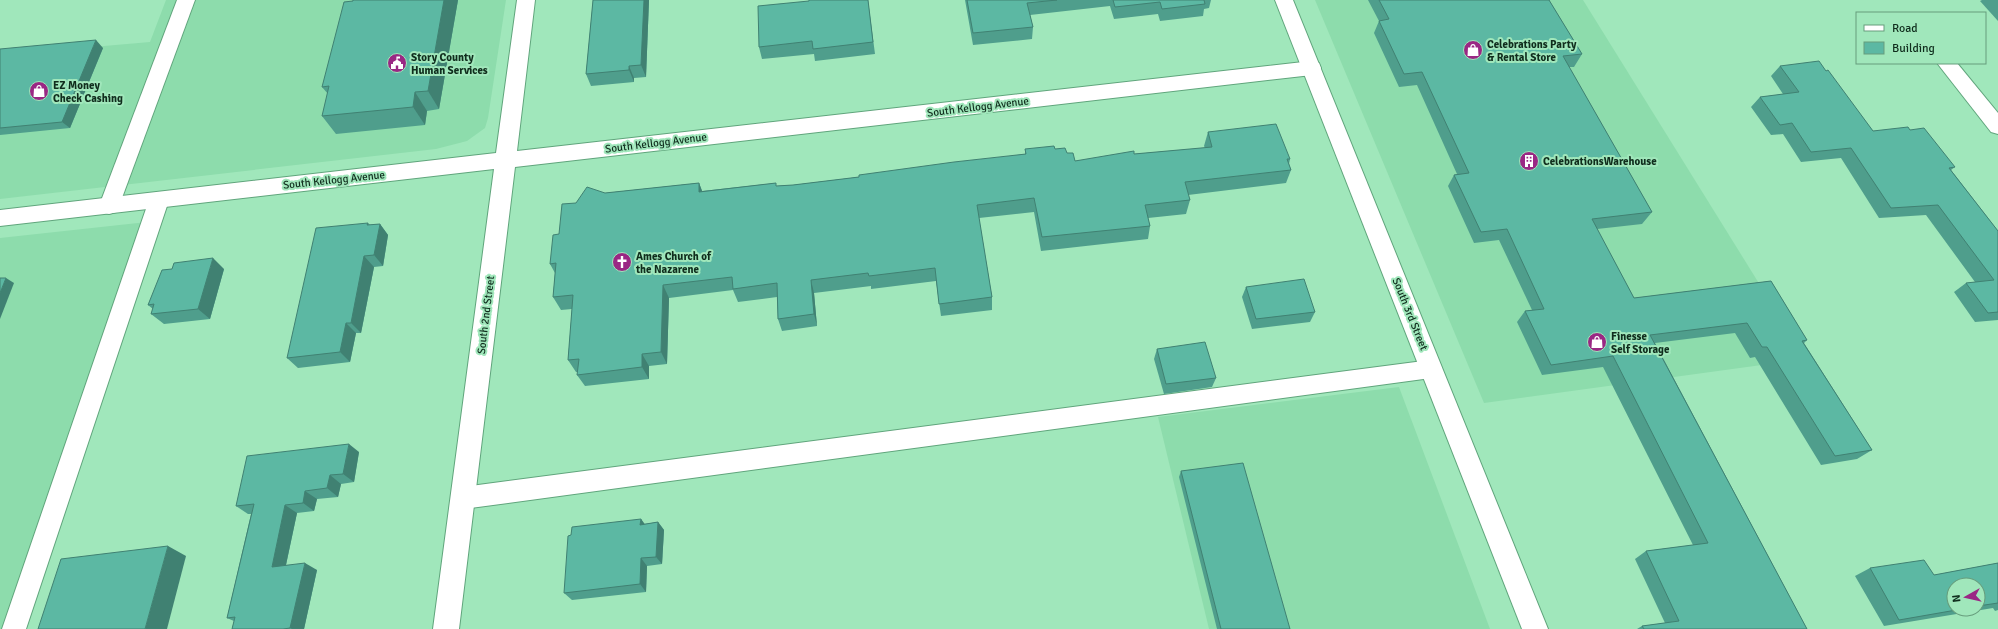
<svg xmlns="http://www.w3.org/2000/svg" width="1998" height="629" font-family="Signika,sans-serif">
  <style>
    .built { fill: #8ddcac }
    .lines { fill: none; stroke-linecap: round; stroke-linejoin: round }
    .service-casing { stroke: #60a57c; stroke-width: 2 }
    .minor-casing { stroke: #60a57c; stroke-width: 2 }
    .secondary-casing { stroke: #60a57c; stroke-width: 2 }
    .service { fill: #fff; fill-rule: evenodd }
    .minor { fill: #fff; fill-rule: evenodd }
    .secondary { fill: #fff; fill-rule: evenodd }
    .wall { fill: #4f9e8c; fill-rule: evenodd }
    .shaded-wall { fill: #408172 }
    .building { fill: #5cb8a3; stroke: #408172 }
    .labels { text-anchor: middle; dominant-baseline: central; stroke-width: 4; stroke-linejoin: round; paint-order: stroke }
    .poi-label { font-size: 11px; font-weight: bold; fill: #102d1d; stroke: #a0e7bb; text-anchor: start }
    .street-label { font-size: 11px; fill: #102d1d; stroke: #a0e7bb }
  </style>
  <rect width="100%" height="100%" fill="#a0e7bb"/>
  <g class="built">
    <polygon points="166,0 506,0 488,118 485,128 467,141 436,149 0,199 0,55 150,42"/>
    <polygon points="1315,0 1583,0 1806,359 1484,403"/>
    <polygon points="147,222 8,629 0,629 0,238"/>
    <polygon points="1399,387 1490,629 1209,629 1158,417"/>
  </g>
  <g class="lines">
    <defs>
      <g id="service">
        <polygon points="177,0 195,0 119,206 116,212 109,214 102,212 99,206"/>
        <polygon points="159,192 166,194 169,200 26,629 2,629 149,200 152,194"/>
        <polygon points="1431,360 1439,362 1442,369 1439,376 1431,378 463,509 455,506 451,498 455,490 463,487"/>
      </g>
      <g id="minor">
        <polygon points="517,0 535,0 517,151 1312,61 1319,63 1321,68 1319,73 1312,75 515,167 459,629 433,629 494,169 0,226 0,210 496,153"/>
        <polygon points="1937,63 1957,63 1998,113 1998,134 1991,132"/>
      </g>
      <polygon id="secondary" points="1275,0 1293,0 1548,629 1522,629"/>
    </defs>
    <use href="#service" class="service-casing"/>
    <use href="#minor" class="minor-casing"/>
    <use href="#secondary" class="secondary-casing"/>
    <use href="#service" class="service"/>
    <use href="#minor" class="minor"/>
    <use href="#secondary" class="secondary"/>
  </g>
  <g class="wall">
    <polygon points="353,0 458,0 439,109 427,111 425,125 336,134 322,116 328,94 322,87"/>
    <polygon points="593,0 649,0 646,77 634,78 634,82 591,86 586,74"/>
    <polygon points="868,0 875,54 815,61 814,54 762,59 759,47"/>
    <polygon points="965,0 1211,0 1209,8 1204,9 1203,16 1160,21 1158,14 1114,19 1110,6 1030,15 1033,27 1032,39 973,45"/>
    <polygon points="1368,0 1549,0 1582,54 1574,67 1569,67 1652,212 1642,224 1597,229 1634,298 1771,281 1807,340 1804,343 1872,450 1857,459 1821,465 1755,357 1750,358 1735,333 1655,343 1807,629 1637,629 1642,626 1665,623 1635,559 1646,551 1693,545 1603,367 1542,375 1517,322 1525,311 1532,310 1499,240 1474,243 1448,186 1454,175 1457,174 1417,85 1399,87 1374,33 1379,21"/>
    <polygon points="1982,0 1998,0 1998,21 1980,1"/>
    <polygon points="103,48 70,128 0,135 0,49"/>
    <polygon points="1780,66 1826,71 1873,131 1910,130 1955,167 1951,170 1998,231 1998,320 1975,322 1954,292 1966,283 1975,282 1926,215 1879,218 1841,158 1801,162 1783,134 1771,135 1751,107 1760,97 1783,94 1771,76"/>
    <polygon points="1208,132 1290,159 1289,164 1291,170 1286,183 1188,195 1190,200 1186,214 1148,218 1150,226 1148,239 1041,251 1034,212 979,218 992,297 992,310 941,316 936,281 871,289 871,286 814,293 817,326 782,331 778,319 777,297 738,302 733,290 669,298 667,364 649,366 649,379 585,386 577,375 578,372 576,372 568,360 572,309 561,310 553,297 555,273 550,264 559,234 576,203 605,193 699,183 702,191 776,183 776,186 793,185 859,177 1025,154 1025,149 1055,149 1067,153 1075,161 1134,154 1205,148 1204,146"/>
    <polygon points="368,223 370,225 380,224 388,235 383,266 374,267 361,333 356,333 350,362 298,368 287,358"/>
    <polygon points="172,269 224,269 210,319 164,324 151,314 153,309 148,305"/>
    <polygon points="1246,287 1315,312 1310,322 1252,329 1242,297"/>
    <polygon points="1157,349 1216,378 1212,387 1164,394 1154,359"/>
    <polygon points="359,452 354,482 341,484 338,497 317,499 314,511 297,513 286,565 317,570 304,629 232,629 234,621 227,618 251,514 248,514 236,506"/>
    <polygon points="1181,471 1290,629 1217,629 1179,477"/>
    <polygon points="641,519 644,524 658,522 664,530 662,564 647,566 646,592 572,600 564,593"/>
    <path d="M1998,563v47l-3,1 -2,-3 -109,18 -29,-50 15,-8 64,7zM1978,585v24h-24z"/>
  </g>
  <g class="shaded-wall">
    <polygon points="444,0 458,0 439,109 428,91"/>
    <polygon points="644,0 649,0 646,77 641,65"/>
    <polygon points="96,40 103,48 70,128 62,122"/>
    <polygon points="629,66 634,78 634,82 629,70"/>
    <polygon points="415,92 427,111 425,125 413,107"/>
    <polygon points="699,183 704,196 699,192"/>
    <polygon points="380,224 388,235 383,266 374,255"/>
    <polygon points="364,256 374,267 361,333 351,323"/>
    <polygon points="213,258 224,269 210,319 198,309"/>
    <polygon points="6,278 14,283 0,319 0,293"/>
    <polygon points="811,280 814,293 817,326 814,314"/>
    <polygon points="663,285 669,298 667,364 661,352"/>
    <polygon points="346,323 356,333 350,362 340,352"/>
    <polygon points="642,354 649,366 649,379 642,367"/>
    <polygon points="349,444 359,452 354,482 343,474"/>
    <polygon points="330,475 341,484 338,497 327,488"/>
    <polygon points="305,491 317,499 314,511 303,503"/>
    <polygon points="285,505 297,513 284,574 272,567"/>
    <polygon points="641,519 647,527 640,525"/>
    <polygon points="658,522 664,530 662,564 656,557"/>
    <polygon points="168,546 186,556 167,629 145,629"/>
    <polygon points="641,558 647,566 646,592 640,584"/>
    <polygon points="305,563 317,570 304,629 292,629 290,628"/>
  </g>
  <g class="building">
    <polygon points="353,0 444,0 428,91 415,92 413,107 322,116 329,86 322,87 344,2 353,1"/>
    <polygon points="593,0 644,0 641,65 629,66 629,70 586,74"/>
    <polygon points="809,0 868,0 873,42 813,49 812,41 759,47 758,6 809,1"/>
    <polygon points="967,0 1057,0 1027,3 1033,27 973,33"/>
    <polygon points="1113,0 1204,0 1205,4 1162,9 1160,2 1115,7"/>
    <polygon points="1379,0 1549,0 1582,54 1563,56 1652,212 1592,219 1634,298 1771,281 1807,340 1802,341 1872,450 1835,456 1767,347 1762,347 1747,323 1650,335 1807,629 1644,629 1642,626 1679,621 1646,551 1708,543 1613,356 1551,365 1525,311 1544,309 1507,229 1481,232 1454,175 1469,173 1422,72 1404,74 1379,21 1389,19"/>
    <polygon points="96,40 62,122 0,128 0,49"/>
    <polygon points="1819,61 1826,71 1828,70 1873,131 1908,127 1910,130 1924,128 1955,167 1949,168 1998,231 1998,312 1988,313 1966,283 1994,280 1938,205 1891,208 1851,148 1811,152 1792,123 1780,125 1760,97 1799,92 1780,66"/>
    <polygon points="1276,124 1290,159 1287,159 1291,170 1185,182 1190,200 1145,205 1150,226 1042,237 1034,198 977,205 992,297 939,304 935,268 869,276 868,273 811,280 814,314 778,319 777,283 733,289 732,277 663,285 661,352 642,354 642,367 577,375 579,359 568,360 573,295 553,297 556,263 550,264 553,235 559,234 562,204 576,203 587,187 605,193 699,183 699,192 776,183 776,186 793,185 859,177 859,175 954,162 1026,154 1025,149 1054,146 1055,149 1065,148 1067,153 1073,153 1075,161 1134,151 1134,154 1212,147 1208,132"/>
    <polygon points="368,223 367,225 380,224 374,255 364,256 351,323 346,323 340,352 287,358 316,228"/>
    <polygon points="213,258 198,309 151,314 154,304 148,305 162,270 172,269 174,263"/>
    <polygon points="0,278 6,278 0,293"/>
    <polygon points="1304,279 1315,312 1256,319 1246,287"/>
    <polygon points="1205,342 1216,378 1166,384 1157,349"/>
    <polygon points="349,444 343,474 330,475 327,488 305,491 303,503 285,505 272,567 305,563 290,628 283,629 232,629 235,617 227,618 254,504 236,506 247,456"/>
    <polygon points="1243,463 1290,629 1221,629 1181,471"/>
    <polygon points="641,519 640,525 658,522 656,557 641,558 640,584 564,593 568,536 571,535 572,527"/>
    <polygon points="168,546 145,629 38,629 61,559"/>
    <polygon points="1924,560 1934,575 1998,563 1998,603 1978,606 1978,585 1954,585 1954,609 1962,609 1899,620 1870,568"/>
  </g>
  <defs>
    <symbol id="shop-disc" viewBox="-11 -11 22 22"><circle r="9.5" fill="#9a2784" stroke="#a0e7bb"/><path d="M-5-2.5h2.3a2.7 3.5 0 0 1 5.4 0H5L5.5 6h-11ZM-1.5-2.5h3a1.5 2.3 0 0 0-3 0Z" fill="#fff"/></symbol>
    <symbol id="civic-disc" viewBox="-11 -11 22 22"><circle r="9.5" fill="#9a2784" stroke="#a0e7bb"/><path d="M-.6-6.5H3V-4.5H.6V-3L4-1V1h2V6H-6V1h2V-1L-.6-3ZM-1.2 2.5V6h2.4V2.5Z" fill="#fff"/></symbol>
    <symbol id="building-disc" viewBox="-11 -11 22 22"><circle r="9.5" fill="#9a2784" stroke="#a0e7bb"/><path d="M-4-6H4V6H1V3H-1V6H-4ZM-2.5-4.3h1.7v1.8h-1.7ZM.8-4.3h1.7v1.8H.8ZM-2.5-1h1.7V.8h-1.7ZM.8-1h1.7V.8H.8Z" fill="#fff"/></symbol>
    <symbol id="church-disc" viewBox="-11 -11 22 22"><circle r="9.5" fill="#9a2784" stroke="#a0e7bb"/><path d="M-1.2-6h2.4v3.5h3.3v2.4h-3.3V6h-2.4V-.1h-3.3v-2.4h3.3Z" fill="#fff"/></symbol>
  </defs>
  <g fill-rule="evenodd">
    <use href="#shop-disc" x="1462" y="39" width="22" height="22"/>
    <use href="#civic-disc" x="386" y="52" width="22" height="22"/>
    <use href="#shop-disc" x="28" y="80" width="22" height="22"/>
    <use href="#building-disc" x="1518" y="150" width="22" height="22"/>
    <use href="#church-disc" x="611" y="251" width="22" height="22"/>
    <use href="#shop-disc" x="1586" y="331" width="22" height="22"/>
  </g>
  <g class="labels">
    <g class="poi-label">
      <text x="1487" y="44">Celebrations Party<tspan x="1487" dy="13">&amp; Rental Store</tspan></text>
      <text x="411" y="57">Story County<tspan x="411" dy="13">Human Services</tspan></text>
      <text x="53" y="85">EZ Money<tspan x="53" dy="13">Check Cashing</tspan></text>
      <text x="1543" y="161">CelebrationsWarehouse</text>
      <text x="636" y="256">Ames Church of<tspan x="636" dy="13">the Nazarene</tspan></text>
      <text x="1611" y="336">Finesse<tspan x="1611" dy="13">Self Storage</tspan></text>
    </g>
    <g class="street-label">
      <text transform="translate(978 107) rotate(-7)">South Kellogg Avenue</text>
      <text transform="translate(656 143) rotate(-7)">South Kellogg Avenue</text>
      <text transform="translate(334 180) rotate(-6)">South Kellogg Avenue</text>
      <text transform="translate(1410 314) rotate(68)">South 3rd Street</text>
      <text transform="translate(486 315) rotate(-83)">South 2nd Street</text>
    </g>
  </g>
  <rect x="1856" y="12" width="130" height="52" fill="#a0e7bb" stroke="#669d7c"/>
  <rect x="1864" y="25" width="20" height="6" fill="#ffffff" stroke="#669d7c"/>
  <text x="1892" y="32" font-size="12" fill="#102d1d">Road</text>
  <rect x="1864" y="42" width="20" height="12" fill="#5cb8a3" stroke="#669d7c"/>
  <text x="1892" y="52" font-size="12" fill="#102d1d">Building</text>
  <g transform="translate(1966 597) rotate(262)"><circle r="19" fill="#a0e7bb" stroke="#669d7c"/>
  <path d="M0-3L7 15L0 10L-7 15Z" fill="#9a2784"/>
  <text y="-6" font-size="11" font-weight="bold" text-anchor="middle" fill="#102d1d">N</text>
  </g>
</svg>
